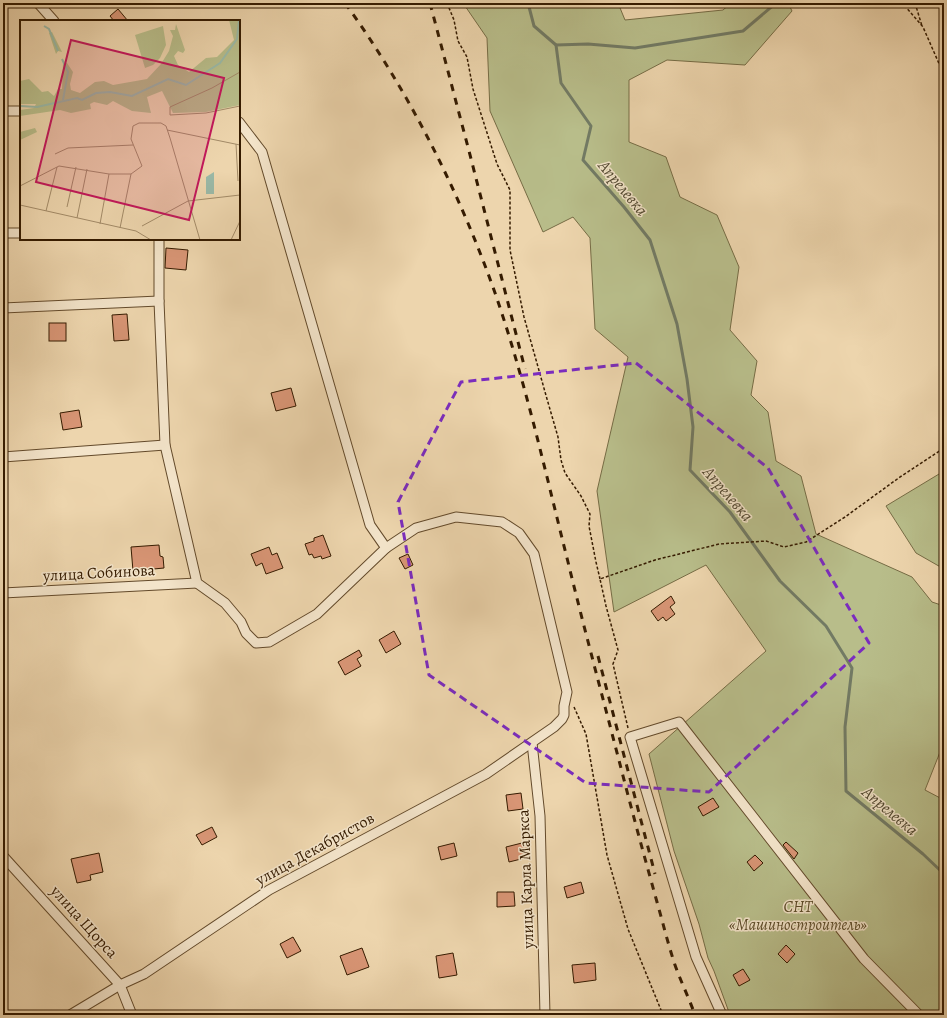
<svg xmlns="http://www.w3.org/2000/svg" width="947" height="1018" font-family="Alegreya,serif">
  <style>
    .green { fill: #b8bd8a; stroke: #766c45 }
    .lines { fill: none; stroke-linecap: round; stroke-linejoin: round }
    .stream { stroke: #727a64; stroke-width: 3 }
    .building { fill: #d89575; stroke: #351b00 }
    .minor-casing { stroke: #634a2b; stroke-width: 11 }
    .path { stroke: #351b00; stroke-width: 1.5; stroke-dasharray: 3 2; stroke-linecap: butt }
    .minor { stroke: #f3e4ca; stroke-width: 9 }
    .rail { stroke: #351b00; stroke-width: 3; stroke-dasharray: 7 7; stroke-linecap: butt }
    .marked { fill: none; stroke: #7b2cbf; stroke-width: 3; stroke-dasharray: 8 5; stroke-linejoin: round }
    .labels { text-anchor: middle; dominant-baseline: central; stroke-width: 3; stroke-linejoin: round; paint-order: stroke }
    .street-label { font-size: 16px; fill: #351b00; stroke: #f3e4ca }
    .park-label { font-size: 16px; font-style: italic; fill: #5c4c29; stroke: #f3e4ca }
    .water-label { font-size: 17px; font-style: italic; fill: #534a32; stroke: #f3e4ca }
    .inset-river { fill: none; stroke: #9ab9a7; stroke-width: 2 }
    .inset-road { fill: none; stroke: #a38b68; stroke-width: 1 }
    .view { fill: #c2185b; fill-opacity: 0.15; stroke: #c2185b; stroke-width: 2 }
    .inset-edge { fill: none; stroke: #351b00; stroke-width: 2 }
  </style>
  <rect width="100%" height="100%" fill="#edd5ad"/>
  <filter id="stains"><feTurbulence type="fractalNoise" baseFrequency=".005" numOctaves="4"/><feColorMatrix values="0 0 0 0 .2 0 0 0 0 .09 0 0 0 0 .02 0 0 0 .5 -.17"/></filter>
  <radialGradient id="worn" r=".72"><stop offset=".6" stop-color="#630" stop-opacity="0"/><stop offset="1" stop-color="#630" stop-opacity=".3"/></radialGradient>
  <g class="green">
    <polygon points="463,3 618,3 625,20 723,10 731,3 788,3 792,11 745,65 667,60 629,80 629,142 666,157 680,197 717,215 739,267 730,330 757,361 751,395 768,412 776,461 801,476 816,534 912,577 932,602 944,606 944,742 925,790 944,800 944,1015 730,1015 714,971 708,958 699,924 674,851 649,754 766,651 706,565 614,612 597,491 628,357 595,329 590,238 573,217 543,232 490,111 487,38"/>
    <polygon points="944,471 944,569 916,553 886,506"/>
  </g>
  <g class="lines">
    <g class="stream">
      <polyline points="528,3 534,26 556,45 561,83 591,126 583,160 624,207 650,240 677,324 687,379 693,427 690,470 730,512 780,581 826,626 852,668 845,727 846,791 923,854 944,874"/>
      <polyline points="556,45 588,44 635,48 743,31 776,3"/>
    </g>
  </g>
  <g class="building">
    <polygon points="118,9 128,21 114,21 110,16"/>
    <polygon points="166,248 188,250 186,270 165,268"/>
    <polygon points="127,314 129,340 114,341 112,315"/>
    <rect x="49" y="323" width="17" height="18"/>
    <polygon points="291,388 296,406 276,411 271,393"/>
    <polygon points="79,410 82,427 63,430 60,413"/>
    <polygon points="323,535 331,556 322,559 321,556 314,558 312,554 309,555 305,544 314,541 314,538"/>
    <polygon points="159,545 160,556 163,557 164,568 133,571 131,547"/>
    <polygon points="269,547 272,555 277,553 283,568 266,574 262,563 256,566 251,554"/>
    <polygon points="408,554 413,565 405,569 399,558"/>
    <polygon points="671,596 675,603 670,607 675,614 666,621 663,617 658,621 651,611"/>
    <polygon points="394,631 401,644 386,653 379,640"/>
    <polygon points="359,650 362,656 357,659 361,666 345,675 338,662"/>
    <polygon points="521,793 523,809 508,811 506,795"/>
    <polygon points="713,798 719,807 703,816 698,807"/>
    <polygon points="212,827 217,837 202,845 196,835"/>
    <polygon points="526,842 529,857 509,862 506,847"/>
    <polygon points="786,842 798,853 794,859 783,845"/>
    <polygon points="454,843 457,856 441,860 438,847"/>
    <polygon points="99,853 103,872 90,875 91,880 77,883 71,859"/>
    <polygon points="755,855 763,863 754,871 747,862"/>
    <polygon points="581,882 584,893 567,898 564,887"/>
    <polygon points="497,892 514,892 515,906 497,907"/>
    <polygon points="293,937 301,951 287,958 280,944"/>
    <polygon points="786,945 795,954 787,963 778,954"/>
    <polygon points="362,948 369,967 347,975 340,956"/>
    <polygon points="453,953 457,975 439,978 436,956"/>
    <polygon points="595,963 596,980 574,983 572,965"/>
    <polygon points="743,969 750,980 739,986 733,975"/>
  </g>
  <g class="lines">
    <defs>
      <g id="minor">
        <polyline points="38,3 54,21"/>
        <polyline points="3,111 21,111"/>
        <polyline points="239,122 262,152 370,525 386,548"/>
        <polyline points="3,233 21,233"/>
        <polyline points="3,308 159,301"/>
        <polyline points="3,457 165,445"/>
        <polyline points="3,593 197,583"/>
        <polyline points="532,743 540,816 545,1015"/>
        <polyline points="3,856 120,985 132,1015"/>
        <polyline points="70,1015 120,985 144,974 269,890 486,774 554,727 562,719 564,715 564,706 567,692 534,554 519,533 502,522 456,517 416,528 386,548 317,614 269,642 256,643 246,633 241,622 225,603 197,583 165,445 159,301 159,239"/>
        <polyline points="722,1015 696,957 630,737 679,722 864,959 919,1015"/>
      </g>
    </defs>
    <use href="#minor" class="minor-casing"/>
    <g class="path">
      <polyline points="447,3 454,20 458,41 467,57 473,89 497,164 510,190 510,250 524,317 547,399 558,437 561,460 565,473 581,496 590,514 589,526 596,562 600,579"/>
      <polyline points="900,3 905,6 923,27 944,75"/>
      <polyline points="915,3 922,26"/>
      <polyline points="574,707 586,734 607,855 628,929 663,1015"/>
      <polyline points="628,728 613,664 618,650 606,606 600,579 655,560 719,544 766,541 784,547 806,542 845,517 900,477 944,448"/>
    </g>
    <use href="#minor" class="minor"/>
    <g class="rail">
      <path d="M345,3c63,87 113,186 149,287 31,89 51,181 74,272 17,70 36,140 54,210 11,43 23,87 35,130 6,21 11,42 18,63 6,17 14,33 20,50"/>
      <polyline points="430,3 469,151 525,369"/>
      <polyline points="598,656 655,874"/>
    </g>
  </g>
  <path class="marked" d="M636,363l132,105 101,175 -160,149 -123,-9 -157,-108 -31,-173 63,-120z"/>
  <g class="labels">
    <g class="street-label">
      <text transform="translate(99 573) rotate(-3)">улица Собинова</text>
      <text transform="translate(315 849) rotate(-29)">улица Декабристов</text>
      <text transform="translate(526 879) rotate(-92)">улица Карла Маркса</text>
      <text transform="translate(84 922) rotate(48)">улица Щорса</text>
    </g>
    <g class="park-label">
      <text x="798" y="907">СНТ<tspan x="798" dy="18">«Машиностроитель»</tspan></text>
    </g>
    <g class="water-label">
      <text transform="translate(623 188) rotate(50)">Апрелевка</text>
      <text transform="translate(728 494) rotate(49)">Апрелевка</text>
      <text transform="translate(890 811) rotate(40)">Апрелевка</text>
    </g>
  </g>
  <g transform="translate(20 20)">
    <rect width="220" height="220" fill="#edd5ad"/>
    <path d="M209,0h11v85l-34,7 -33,1 -11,-22 -15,6 4,16 -19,-2 -19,-10 -6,4 -13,-3 -4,2 1,5 -20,4 -11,-3 -40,6v-6l14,-2 2,-4h-16v-23l9,-2 13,13 6,-1 6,5 4,-7h4l1,-25 4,-1 6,9 -3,12 1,6 9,3 15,-11 9,-1 9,4 34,-6 14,-15 8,-13 4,-15 -3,-6h5l1,-6 9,26 -2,3 -5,-2 -4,5 4,9 11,7 17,-14 11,-1 17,-17zM143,6l3,19 -6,13 -7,7 -8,3 -10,-33zM32,12l10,20 -4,-1 -2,3 -7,-21zM15,108l2,4 -17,8v-8z" fill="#b8bd8a"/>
    <path d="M194,152v22h-8v-17z" fill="#9ab9a7"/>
    <path class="inset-river" d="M24,6l5,3 9,22M42,39l6,13 -5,28M0,86l17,1 40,-9 5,2 14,-7 14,-1 22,4 36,-17 18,6 34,-22 17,-24 2,-19"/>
    <path class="inset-road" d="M220,52l-28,16 -42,19v8l36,-2 34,-7M147,110l73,15M216,124l2,37M35,134l13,-6 65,-3M0,166l39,-20 50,8h22l11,-8 -11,-27 2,-13 6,-3h22l5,3 4,12 30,102M0,185l116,26 15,9M47,187l9,-40M26,191l11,-44M57,198l10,-49M80,204l9,-50M122,206l46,-25 52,-6M100,208l11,-54M211,220l9,-19"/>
    <path class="view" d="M51,20l153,38 -35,142 -153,-38z"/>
    <rect width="220" height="220" class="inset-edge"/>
  </g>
  <rect width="947" height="1018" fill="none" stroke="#edd5ad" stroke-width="16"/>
  <rect x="4" y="4" width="939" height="1010" fill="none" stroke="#351b00" stroke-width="2"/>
  <rect x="8" y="8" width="931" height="1002" fill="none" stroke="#351b00"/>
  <rect width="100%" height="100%" filter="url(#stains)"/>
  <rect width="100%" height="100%" fill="url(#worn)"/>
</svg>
